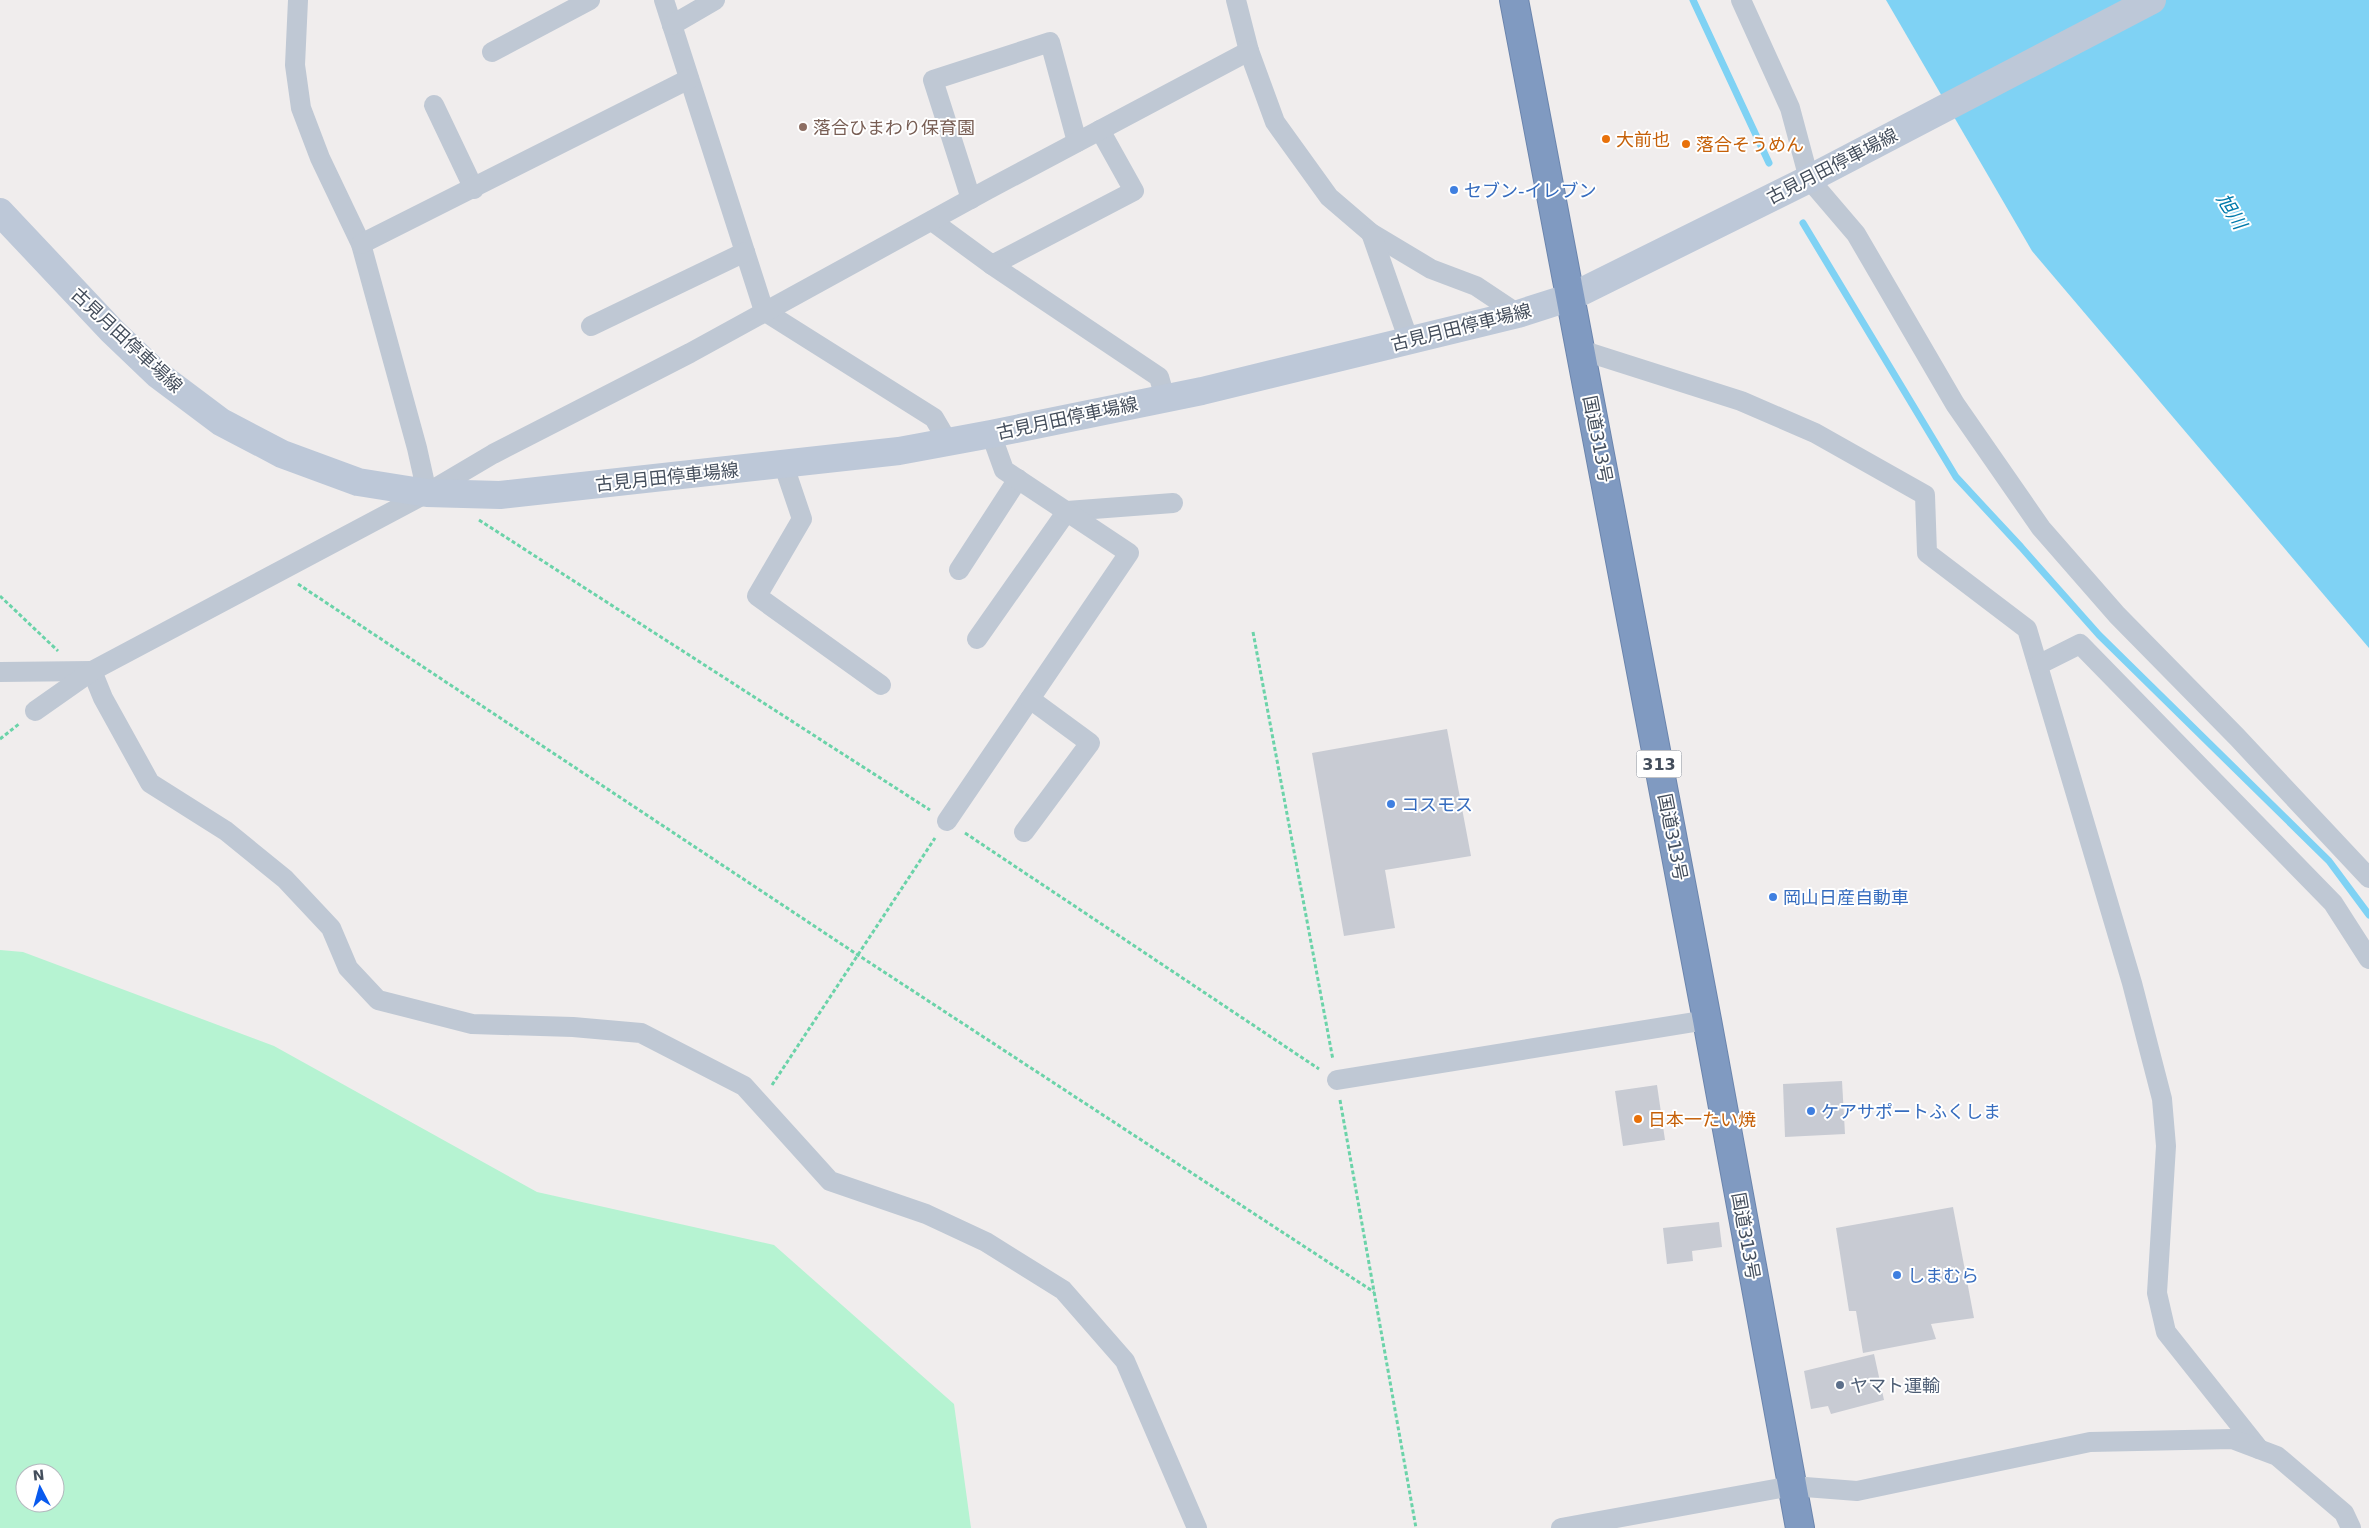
<svg xmlns="http://www.w3.org/2000/svg" width="2369" height="1528" font-family="'DejaVu Sans','Noto Sans JP',sans-serif">
  <style>
    .green { fill: #b6f3d2; fill-rule: evenodd }
    .water { fill: #7fd2f4 }
    .lines { fill: none; stroke-linecap: round; stroke-linejoin: round }
    .stream { stroke: #7fd2f4; stroke-width: 7 }
    .building { fill: #c8cbd3 }
    .highway-casing { stroke: #6b85ad; stroke-width: 30 }
    .path { stroke: #6bd3a9; stroke-width: 3; stroke-dasharray: 4 2.5; stroke-linecap: butt }
    .street { stroke: #bfc8d4; stroke-width: 20 }
    .secondary { stroke: #bdc8d8; stroke-width: 28 }
    .highway { stroke: #809ac1; stroke-width: 28 }
    .education-dot { fill: #8d6e63; stroke: #fff; stroke-width: 2 }
    .food-dot { fill: #e8710a; stroke: #fff; stroke-width: 2 }
    .shop-dot { fill: #3f7fe0; stroke: #fff; stroke-width: 2 }
    .service-dot { fill: #5c6f8a; stroke: #fff; stroke-width: 2 }
    .labels { text-anchor: middle; dominant-baseline: central; stroke-width: 4; stroke-linejoin: round; paint-order: stroke }
    .shield { fill: #fff; stroke: #7c838d; stroke-width: 1 }
    .shield-label { font-size: 16px; font-weight: bold; fill: #444e5c }
    .education-label { font-size: 18px; fill: #785e54; stroke: #fff; text-anchor: start }
    .food-label { font-size: 18px; fill: #c56008; stroke: #fff; text-anchor: start }
    .street-label { font-size: 18px; fill: #444e5c; stroke: #fff }
    .shop-label { font-size: 18px; fill: #366cbe; stroke: #fff; text-anchor: start }
    .service-label { font-size: 18px; fill: #4e5e75; stroke: #fff; text-anchor: start }
    .water-label { font-size: 19px; font-style: italic; fill: #017aab; stroke: #fff }
  </style>
  <rect width="100%" height="100%" fill="#f0eded"/>
  <path class="green" d="M0,950l23,2 251,94 263,146 237,53 180,159 17,124h-971zM25,1473h30v30h-30z"/>
  <polygon class="water" points="1886,0 2369,0 2369,648 2032,251"/>
  <g class="lines">
    <g class="stream">
      <polyline points="1693,0 1769,163"/>
      <polyline points="1803,223 1956,477 2021,547 2099,635 2329,861 2369,915"/>
    </g>
  </g>
  <g class="building">
    <polygon points="1447,729 1471,856 1385,870 1395,928 1344,936 1312,753"/>
    <polygon points="1842,1081 1845,1134 1785,1137 1783,1084"/>
    <polygon points="1657,1085 1665,1140 1623,1146 1615,1091"/>
    <polygon points="1953,1207 1974,1318 1931,1324 1936,1339 1863,1353 1856,1311 1849,1311 1836,1228"/>
    <polygon points="1719,1222 1722,1247 1692,1251 1693,1261 1667,1264 1663,1228"/>
    <polygon points="1874,1354 1884,1400 1831,1414 1828,1406 1811,1409 1804,1371"/>
  </g>
  <g class="lines">
    <defs>
      <polyline id="highway" points="1514,0 1707,1020 1800,1528"/>
    </defs>
    <use href="#highway" class="highway-casing"/>
    <g class="path">
      <polyline points="479,520 930,810"/>
      <polyline points="298,584 858,955 1374,1292"/>
      <polyline points="0,596 58,651"/>
      <polyline points="1253,632 1333,1060"/>
      <polyline points="0,739 19,724"/>
      <polyline points="965,833 1319,1069"/>
      <polyline points="772,1085 935,838"/>
      <polyline points="1340,1100 1416,1528"/>
    </g>
    <g class="street">
      <polyline points="298,0 295,65 301,108 320,158 361,244 417,448 427,493"/>
      <polyline points="664,0 764,311 934,418 948,442"/>
      <polyline points="1236,0 1249,51 1275,122 1329,197 1371,233 1431,269 1476,286 1518,314"/>
      <polyline points="1741,0 1790,108 1809,179 1856,234 1955,404 2041,528 2117,615 2237,737 2369,878"/>
      <polyline points="672,25 715,0"/>
      <polyline points="492,52 590,0"/>
      <polyline points="434,105 474,189"/>
      <polyline points="971,199 933,80 1050,42 1077,142"/>
      <polyline points="932,221 992,265 1134,191 1100,130"/>
      <polyline points="1371,233 1409,341"/>
      <polyline points="361,244 689,79"/>
      <polyline points="992,265 1159,377 1165,398"/>
      <polyline points="591,326 745,252"/>
      <polyline points="1581,350 1741,401 1815,433 1925,495 1927,553 2027,629 2132,983 2162,1099 2166,1146 2157,1293 2166,1332 2259,1449"/>
      <polyline points="783,463 802,519 757,596 881,685"/>
      <polyline points="959,570 1018,479"/>
      <polyline points="977,639 1067,511 1173,503"/>
      <polyline points="2038,665 2080,644 2333,903 2369,959"/>
      <polyline points="92,671 103,698 150,783 226,831 285,879 331,928 348,968 378,1000 472,1024 573,1027 641,1033 744,1086 830,1181 926,1214 986,1242 1063,1290 1125,1361 1197,1528"/>
      <polyline points="0,672 92,671"/>
      <polyline points="35,711 92,671 427,493 493,454 690,353 987,190 1249,51"/>
      <polyline points="947,821 1129,553 1004,470 991,434"/>
      <polyline points="1024,832 1090,743 1030,699"/>
      <polyline points="1337,1080 1707,1020"/>
      <polyline points="1561,1528 1792,1486 1857,1491 2090,1442 2232,1439 2277,1456 2344,1513 2351,1528"/>
    </g>
    <polyline class="secondary" points="0,212 112,331 157,374 221,422 282,454 358,482 427,493 500,495 899,451 991,434 1202,391 1518,314 1571,297 1809,179 2152,0"/>
    <use href="#highway" class="highway"/>
  </g>
  <circle class="education-dot" cx="803" cy="127" r="5"/>
  <g class="food-dot">
    <circle cx="1606" cy="139" r="5"/>
    <circle cx="1686" cy="144" r="5"/>
    <circle cx="1638" cy="1119" r="5"/>
  </g>
  <g class="shop-dot">
    <circle cx="1454" cy="190" r="5"/>
    <circle cx="1391" cy="804" r="5"/>
    <circle cx="1773" cy="897" r="5"/>
    <circle cx="1811" cy="1111" r="5"/>
    <circle cx="1897" cy="1275" r="5"/>
  </g>
  <circle class="service-dot" cx="1840" cy="1385" r="5"/>
  <g class="labels">
    <rect class="shield" x="1636.5" y="750.5" width="45" height="27" rx="4"/>
    <g class="shield-label">
      <text x="1659" y="764">313</text>
    </g>
    <g class="education-label">
      <text x="813" y="127">落合ひまわり保育園</text>
    </g>
    <g class="food-label">
      <text x="1616" y="139">大前也</text>
      <text x="1696" y="144">落合そうめん</text>
      <text x="1648" y="1119">日本一たい焼</text>
    </g>
    <g class="street-label">
      <text transform="translate(1832 166) rotate(-27)">古見月田停車場線</text>
      <text transform="translate(1461 327) rotate(-14)">古見月田停車場線</text>
      <text transform="translate(127 340) rotate(43)">古見月田停車場線</text>
      <text transform="translate(1067 418) rotate(-12)">古見月田停車場線</text>
      <text transform="translate(1598 439) rotate(79)">国道313号</text>
      <text transform="translate(667 477) rotate(-6)">古見月田停車場線</text>
      <text transform="translate(1673 837) rotate(79)">国道313号</text>
      <text transform="translate(1746 1236) rotate(80)">国道313号</text>
    </g>
    <g class="shop-label">
      <text x="1464" y="190">セブン-イレブン</text>
      <text x="1401" y="804">コスモス</text>
      <text x="1783" y="897">岡山日産自動車</text>
      <text x="1821" y="1111">ケアサポートふくしま</text>
      <text x="1907" y="1275">しまむら</text>
    </g>
    <g class="service-label">
      <text x="1850" y="1385">ヤマト運輸</text>
    </g>
    <g class="water-label">
      <text transform="translate(2232 211) rotate(58)">旭川</text>
    </g>
  </g>
  <g transform="translate(40 1488) rotate(354)"><circle r="24" fill="#ffffff" stroke="#b4b8be"/>
  <path d="M0-4L9 19L0 12L-9 19Z" fill="#095aee"/>
  <text y="-8" font-size="14" font-weight="bold" text-anchor="middle" fill="#444e5c">N</text>
  </g>
</svg>
